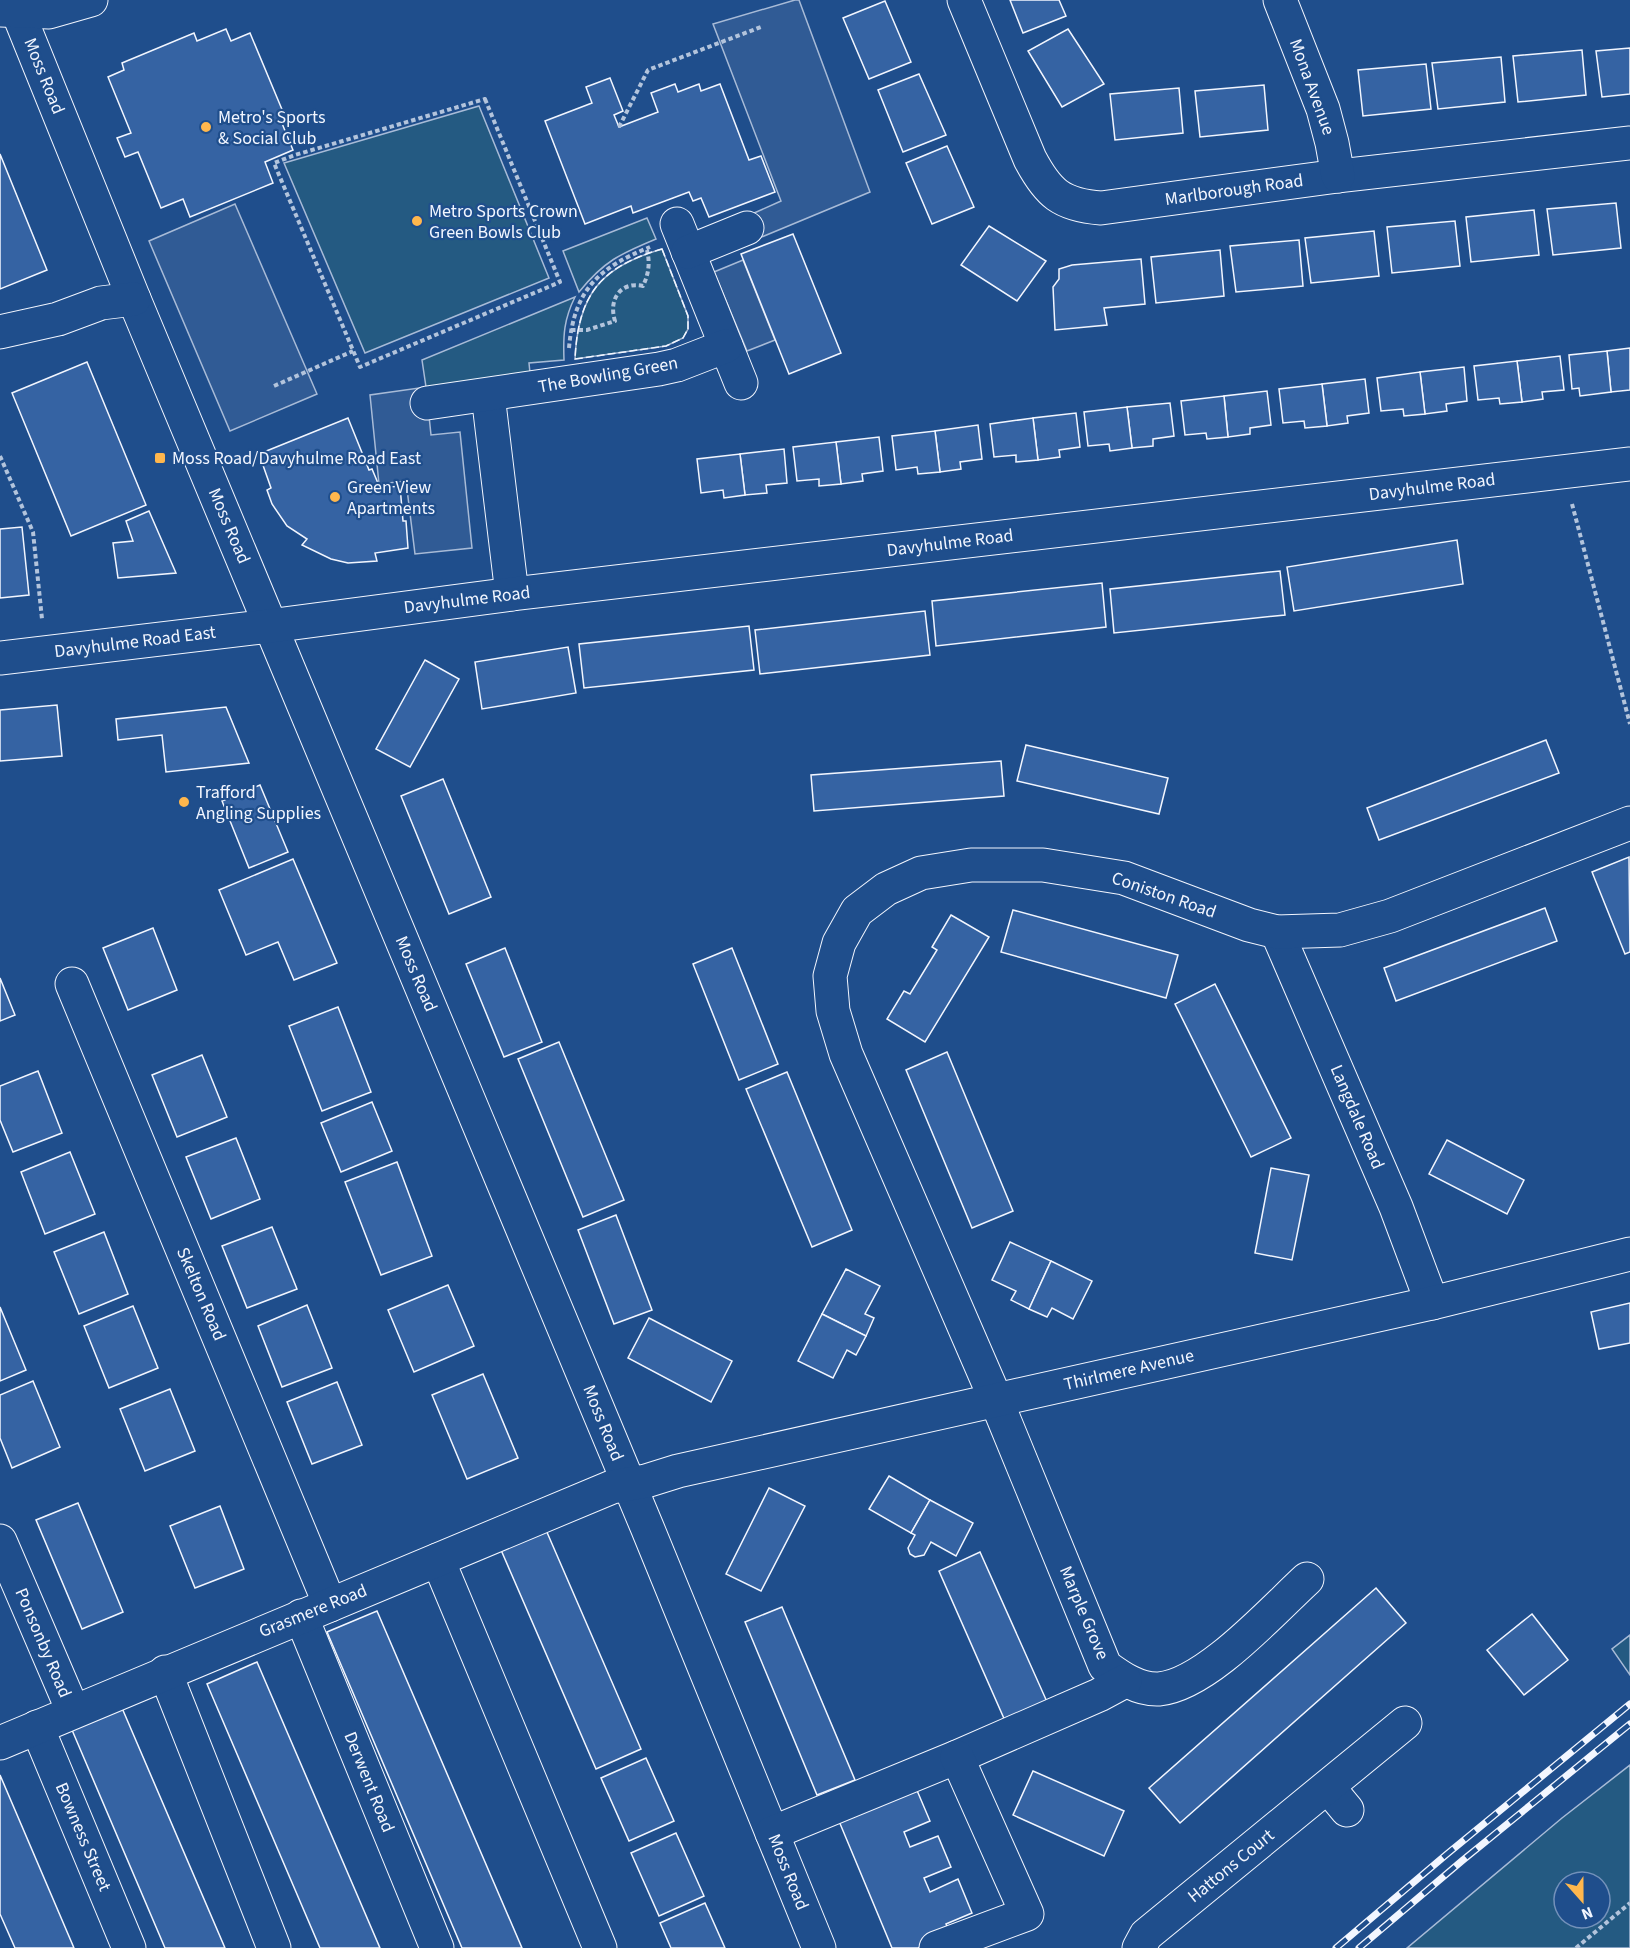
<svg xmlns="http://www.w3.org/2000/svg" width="1630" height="1948" font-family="'Source Sans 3',sans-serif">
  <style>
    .green { fill: #245a82; stroke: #a8bbd7; stroke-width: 1.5; fill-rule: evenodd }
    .parking { fill: #305b95; stroke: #a8bbd7; stroke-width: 1.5 }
    .building { fill: #3563a3; stroke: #f2f6ff; stroke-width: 1.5 }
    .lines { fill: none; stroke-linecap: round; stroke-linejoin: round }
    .minor-casing { stroke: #f2f6ff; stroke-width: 35 }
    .path { stroke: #b3c4dc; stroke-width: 4; stroke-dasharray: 4.5 3; stroke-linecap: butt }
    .minor { stroke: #1f4e8c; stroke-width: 33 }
    .rail-casing { stroke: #f2f6ff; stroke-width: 7 }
    .rail { stroke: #1f4e8c; stroke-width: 4.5; stroke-dasharray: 14; stroke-linecap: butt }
    .fence { stroke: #f2f6ff; stroke-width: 1.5; stroke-dasharray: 8 3; stroke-linecap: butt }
    .poi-dot { fill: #ffb74d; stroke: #1f4e8c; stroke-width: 2 }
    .labels { text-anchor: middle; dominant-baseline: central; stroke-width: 4.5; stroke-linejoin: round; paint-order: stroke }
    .street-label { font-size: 18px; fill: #f2f6ff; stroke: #1f4e8c }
    .poi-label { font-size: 18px; fill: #f2f6ff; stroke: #1f4e8c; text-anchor: start }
  </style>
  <rect width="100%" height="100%" fill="#1f4e8c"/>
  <g class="green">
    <polygon points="479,106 549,278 365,353 284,163"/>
    <path d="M647,218l9,21c-36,15 -52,22 -77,53l-16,-41z"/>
    <path d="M662,249l26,67v13l-5,9 -17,8 -91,13c3,-64 25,-92 87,-110z"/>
    <path d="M575,297c-11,22 -12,38 -11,63l-35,3 1,10 -104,14 -4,-27z"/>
    <polygon points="1630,1635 1630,1675 1612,1649"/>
    <path d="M1630,1765v183h-223l155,-130zM1564,1882h36v36h-36z"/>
  </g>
  <g class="parking">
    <polygon points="795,0 799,0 870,192 752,241 743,218 781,201 713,24"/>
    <polygon points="235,204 317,394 230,431 149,241"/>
    <polygon points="743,260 775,340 747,351 714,272"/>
    <polygon points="426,387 431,435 460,432 472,548 415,554 406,481 379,484 370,395"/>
  </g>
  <g class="building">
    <polygon points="1010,0 1059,0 1066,16 1023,33"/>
    <polygon points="885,1 911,62 869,79 843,18"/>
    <polygon points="226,29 231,41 250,33 286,119 281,121 293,150 265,162 273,183 190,217 183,199 161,208 138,152 125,157 117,138 131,133 108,77 124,70 122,63 194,33 197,41"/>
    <polygon points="1068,29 1104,84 1062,107 1028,51"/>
    <polygon points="1630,48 1630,94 1602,97 1596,51"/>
    <polygon points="1582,50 1586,95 1518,102 1513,56"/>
    <polygon points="1501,57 1505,102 1438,109 1432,63"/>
    <polygon points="1426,64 1431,109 1363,116 1358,70"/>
    <polygon points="919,74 946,135 903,152 878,90"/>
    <polygon points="610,78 623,111 614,115 619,127 658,112 651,93 675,84 678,92 699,84 701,91 720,84 749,160 761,156 775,192 709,217 701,198 693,201 689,192 633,213 631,206 585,224 545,121 592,103 586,87"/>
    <polygon points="1264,85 1268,130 1200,137 1195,91"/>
    <polygon points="1179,88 1183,133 1115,140 1110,94"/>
    <polygon points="947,146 974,207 932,224 906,163"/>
    <polygon points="0,154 47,270 0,289"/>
    <polygon points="1616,203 1621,248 1553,255 1547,209"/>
    <polygon points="1534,210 1539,255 1471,262 1466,217"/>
    <polygon points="1455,221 1460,266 1392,273 1387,227"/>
    <polygon points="989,226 1046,261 1017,301 961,265"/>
    <polygon points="1374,231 1379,276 1311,283 1305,238"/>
    <polygon points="793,234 841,353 789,374 741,254"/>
    <polygon points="1299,240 1303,286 1236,292 1230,246"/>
    <polygon points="1220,250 1224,296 1156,303 1151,257"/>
    <polygon points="1141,259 1145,304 1104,308 1107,325 1055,330 1053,287 1059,279 1059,269 1072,265"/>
    <polygon points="1630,348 1630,390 1611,392 1607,351"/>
    <polygon points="1607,351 1611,392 1580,396 1579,388 1572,389 1569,355"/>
    <polygon points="1560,356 1564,390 1542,392 1543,399 1522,402 1517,361"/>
    <polygon points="1517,361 1522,402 1500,404 1499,398 1478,400 1474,366"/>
    <polygon points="87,362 146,505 71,536 12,393"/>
    <polygon points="1464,367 1467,401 1446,404 1447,411 1425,414 1420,372"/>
    <polygon points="1420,372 1425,414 1404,416 1403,409 1381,411 1377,378"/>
    <polygon points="1365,379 1369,413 1347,416 1348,423 1327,426 1322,384"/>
    <polygon points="1322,384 1327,426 1305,428 1304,421 1283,423 1279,389"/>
    <polygon points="1267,391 1271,425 1250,428 1250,434 1228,437 1224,396"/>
    <polygon points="1224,396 1228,437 1207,439 1206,433 1185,435 1181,401"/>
    <polygon points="1170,403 1174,436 1153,439 1153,446 1132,448 1127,407"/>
    <polygon points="1127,407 1132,448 1110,451 1109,444 1088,446 1084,412"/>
    <polygon points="1076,413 1080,447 1059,450 1060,457 1038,460 1033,418"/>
    <polygon points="348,418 369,470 372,469 380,488 400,486 403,521 406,521 408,548 375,553 377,561 348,563 331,559 302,545 307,539 287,526 272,504 267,490 271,488 259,454"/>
    <polygon points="1033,418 1038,460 1016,462 1016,455 994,457 990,424"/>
    <polygon points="978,425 982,459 960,462 961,469 940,472 935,431"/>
    <polygon points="935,431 940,472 918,474 917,467 896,470 892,436"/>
    <polygon points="879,437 883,471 862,474 863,481 841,484 836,442"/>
    <polygon points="836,442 841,484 819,486 819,479 797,481 793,447"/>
    <polygon points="784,449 787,483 766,485 767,493 745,495 740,454"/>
    <polygon points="740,454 745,495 724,498 723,490 701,493 697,459"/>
    <polygon points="149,511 176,573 118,578 113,543 133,541 126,521"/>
    <polygon points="22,527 29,595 0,598 0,529"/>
    <polygon points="1457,540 1463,584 1294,611 1287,567"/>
    <polygon points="1280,571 1285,615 1114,633 1110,589"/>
    <polygon points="1102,583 1106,627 936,646 932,601"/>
    <polygon points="925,611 930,655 760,674 755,630"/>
    <polygon points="749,626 754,670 584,688 579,644"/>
    <polygon points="568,647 576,693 482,709 475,662"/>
    <polygon points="425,660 459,679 410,767 376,749"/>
    <polygon points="57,705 62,756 0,761 0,710"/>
    <polygon points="226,707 249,763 166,772 162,735 118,740 116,719"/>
    <polygon points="1546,740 1559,773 1379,840 1367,808"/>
    <polygon points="1026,745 1168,778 1159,814 1017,781"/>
    <polygon points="1001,761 1004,796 814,811 811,775"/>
    <polygon points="443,779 491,897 449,914 401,796"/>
    <polygon points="260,785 288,852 249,868 222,801"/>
    <polygon points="1629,857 1630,952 1625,954 1592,872"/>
    <polygon points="293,859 337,963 294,980 278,942 246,955 219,890"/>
    <polygon points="1545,908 1557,941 1396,1001 1384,968"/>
    <polygon points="1013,910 1178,955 1166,998 1001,952"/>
    <polygon points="951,915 989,937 925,1042 887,1019 904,991 910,994 937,950 932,947"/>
    <polygon points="153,928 177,990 128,1010 103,948"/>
    <polygon points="505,948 542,1042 504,1057 466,964"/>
    <polygon points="732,948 778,1064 739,1080 693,964"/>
    <polygon points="0,978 15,1015 0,1021"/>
    <polygon points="1215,984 1291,1138 1251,1157 1175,1004"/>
    <polygon points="338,1007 371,1092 322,1111 289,1026"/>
    <polygon points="559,1042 624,1200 583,1217 518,1059"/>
    <polygon points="947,1052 1013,1211 972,1228 906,1070"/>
    <polygon points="202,1055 227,1117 177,1137 152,1075"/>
    <polygon points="38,1071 62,1133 13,1152 0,1120 0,1086"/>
    <polygon points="787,1072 852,1230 812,1247 746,1089"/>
    <polygon points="372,1102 392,1151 341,1172 321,1123"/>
    <polygon points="236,1138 260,1199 211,1219 186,1157"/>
    <polygon points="1447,1140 1524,1180 1507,1214 1429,1174"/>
    <polygon points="70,1152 95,1214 45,1234 21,1172"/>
    <polygon points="397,1162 432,1256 381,1275 345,1182"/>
    <polygon points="1271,1168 1309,1175 1292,1260 1255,1253"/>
    <polygon points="616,1215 652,1310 614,1324 578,1230"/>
    <polygon points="272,1227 297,1289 247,1308 222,1246"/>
    <polygon points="104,1232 128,1294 79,1314 54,1252"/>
    <polygon points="1010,1242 1051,1261 1029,1309 1011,1300 1016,1291 992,1280"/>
    <polygon points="1051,1261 1092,1281 1073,1319 1052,1308 1047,1317 1029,1309"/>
    <polygon points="846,1269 880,1286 865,1314 874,1318 866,1336 822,1314"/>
    <polygon points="448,1285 474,1346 414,1372 388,1310"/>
    <polygon points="1630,1303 1630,1343 1599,1349 1591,1312"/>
    <polygon points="307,1305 332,1368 282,1387 258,1326"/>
    <polygon points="133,1306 158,1368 109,1388 84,1326"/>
    <polygon points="0,1307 26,1370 0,1381"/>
    <polygon points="822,1314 866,1336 856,1355 847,1350 833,1378 798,1361"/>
    <polygon points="649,1318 732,1361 711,1402 628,1358"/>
    <polygon points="483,1374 518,1458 467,1479 432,1395"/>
    <polygon points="33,1381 60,1447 12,1468 0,1438 0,1395"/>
    <polygon points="337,1382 362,1445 312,1464 287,1402"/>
    <polygon points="170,1389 195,1451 145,1471 120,1409"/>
    <polygon points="889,1476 930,1500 911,1533 869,1509"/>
    <polygon points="769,1488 805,1506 761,1591 726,1574"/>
    <polygon points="930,1500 973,1523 956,1556 931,1542 924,1555 915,1557 910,1554 908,1548 915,1535 911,1533"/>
    <polygon points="78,1503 123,1612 82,1629 36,1520"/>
    <polygon points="220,1506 244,1569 195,1588 170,1526"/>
    <polygon points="546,1530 641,1749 596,1769 501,1550"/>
    <polygon points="980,1552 1048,1704 1006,1723 939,1571"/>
    <polygon points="1376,1588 1406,1623 1180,1823 1149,1788"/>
    <polygon points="782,1607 855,1780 817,1795 745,1622"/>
    <polygon points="377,1611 522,1948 462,1948 327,1632"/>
    <polygon points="1532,1614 1568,1660 1524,1695 1487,1650"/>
    <polygon points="257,1662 380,1948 320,1948 207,1684"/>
    <polygon points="122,1708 225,1948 165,1948 72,1730"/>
    <polygon points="646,1758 674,1821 629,1841 601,1778"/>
    <polygon points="1033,1771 1124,1811 1104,1856 1013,1815"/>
    <polygon points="0,1775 74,1948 15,1948 0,1914"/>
    <polygon points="913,1781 930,1821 904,1832 910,1847 938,1836 951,1867 924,1878 930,1892 958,1879 972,1913 946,1924 950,1934 918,1948 892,1948 836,1814"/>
    <polygon points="676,1833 704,1896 659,1916 631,1853"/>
    <polygon points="705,1903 725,1948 671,1948 660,1923"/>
  </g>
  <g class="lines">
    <defs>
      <g id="minor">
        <polyline points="13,0 134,299 647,1527 819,1948"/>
        <path d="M964,0l66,159c18,34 31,46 71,49l237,-32 292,-33"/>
        <polyline points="1280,0 1323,109 1332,143 1338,176"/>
        <polyline points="0,10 49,12 91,0"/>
        <polyline points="677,224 741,383"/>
        <polyline points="688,252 747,228"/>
        <polyline points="0,332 58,319 101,303 134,299"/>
        <polyline points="488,395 512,594"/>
        <polyline points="427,403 659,369 677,365 726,346"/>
        <polyline points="0,658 270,626 512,594 1630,464"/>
        <polyline points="1277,932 1396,1207 1432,1303"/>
        <polyline points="72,984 330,1605"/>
        <polyline points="0,1541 73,1711"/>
        <polyline points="438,1560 600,1948"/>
        <path d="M1307,1579c-35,32 -101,106 -148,110 -21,1 -39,-12 -54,-23l-109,-266 -150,-346 -13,-43 -3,-35 9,-33 18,-32 29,-22 35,-16 50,-8h72l81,13 125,47 28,7 63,-2 50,-14 240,-93"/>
        <polyline points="301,1616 437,1948"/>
        <polyline points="165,1672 274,1948"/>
        <polyline points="37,1727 129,1948"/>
        <polyline points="0,1743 612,1487 646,1481 678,1471 1432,1303 1630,1254"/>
        <polyline points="1328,1787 1347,1810"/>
        <polyline points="772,1833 957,1757 1099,1695 1125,1681"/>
        <polyline points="936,1948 1027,1914 957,1757"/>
        <polyline points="1139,1948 1146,1935 1405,1723"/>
      </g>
    </defs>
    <use href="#minor" class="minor-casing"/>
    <g class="path">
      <polygon points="485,99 560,282 360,367 274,163 295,155"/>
      <polyline points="619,127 648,70 761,27"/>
      <path d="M571,330h16l28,-9c-7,-22 6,-40 28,-35 6,-13 7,-23 4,-36"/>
      <path d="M569,348c5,-58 29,-80 81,-101"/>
      <polyline points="274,386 353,351"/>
      <polyline points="0,456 33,532 42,619"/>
      <polyline points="1572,504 1630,724"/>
      <polyline points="1576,1948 1630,1903"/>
    </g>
    <use href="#minor" class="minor"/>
    <defs>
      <g id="rail">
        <polyline points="1336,1948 1447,1854 1630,1704"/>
        <polyline points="1359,1948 1463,1860 1630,1724"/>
      </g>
    </defs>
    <use href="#rail" class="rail-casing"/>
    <use href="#rail" class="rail"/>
    <path class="fence" d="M662,249l26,67v13l-5,9 -17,8 -91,13c3,-64 25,-92 87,-110z"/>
  </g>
  <g class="poi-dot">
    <circle cx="206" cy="127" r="6"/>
    <circle cx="417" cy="221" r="6"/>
    <rect x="154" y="452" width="12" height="12" rx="3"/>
    <circle cx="335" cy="497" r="6"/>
    <circle cx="184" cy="802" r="6"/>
  </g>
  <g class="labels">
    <g class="street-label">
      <text transform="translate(44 76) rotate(68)">Moss Road</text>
      <text transform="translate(1312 87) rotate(70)">Mona Avenue</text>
      <text transform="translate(1234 190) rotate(-8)">Marlborough Road</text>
      <text transform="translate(608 375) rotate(-10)">The Bowling Green</text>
      <text transform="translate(1432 487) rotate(-7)">Davyhulme Road</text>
      <text transform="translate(229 526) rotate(67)">Moss Road</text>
      <text transform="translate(950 543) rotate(-7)">Davyhulme Road</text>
      <text transform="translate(467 600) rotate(-7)">Davyhulme Road</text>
      <text transform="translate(135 642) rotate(-7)">Davyhulme Road East</text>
      <text transform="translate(1164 895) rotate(19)">Coniston Road</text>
      <text transform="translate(416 974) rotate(67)">Moss Road</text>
      <text transform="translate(1357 1117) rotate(67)">Langdale Road</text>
      <text transform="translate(201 1294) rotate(67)">Skelton Road</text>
      <text transform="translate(1129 1370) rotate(-13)">Thirlmere Avenue</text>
      <text transform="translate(603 1423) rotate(68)">Moss Road</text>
      <text transform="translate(313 1611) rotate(-22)">Grasmere Road</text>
      <text transform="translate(1084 1613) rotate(67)">Marple Grove</text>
      <text transform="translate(43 1643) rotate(67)">Ponsonby Road</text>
      <text transform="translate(369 1782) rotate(68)">Derwent Road</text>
      <text transform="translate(83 1837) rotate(67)">Bowness Street</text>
      <text transform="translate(1231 1866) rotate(-39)">Hattons Court</text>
      <text transform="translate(788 1872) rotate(68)">Moss Road</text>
    </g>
    <g class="poi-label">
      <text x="218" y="117">Metro's Sports<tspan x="218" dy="21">&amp; Social Club</tspan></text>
      <text x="429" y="211">Metro Sports Crown<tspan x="429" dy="21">Green Bowls Club</tspan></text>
      <text x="172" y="458">Moss Road/Davyhulme Road East</text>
      <text x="347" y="487">Green View<tspan x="347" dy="21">Apartments</tspan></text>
      <text x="196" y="792">Trafford<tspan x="196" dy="21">Angling Supplies</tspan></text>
    </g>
  </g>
  <g transform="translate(1582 1900) rotate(159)"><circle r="28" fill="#1f4e8c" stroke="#7391ba" stroke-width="1.5"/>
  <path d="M0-4.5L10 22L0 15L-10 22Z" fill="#ffb74d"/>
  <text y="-9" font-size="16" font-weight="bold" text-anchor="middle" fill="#f2f6ff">N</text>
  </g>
</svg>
